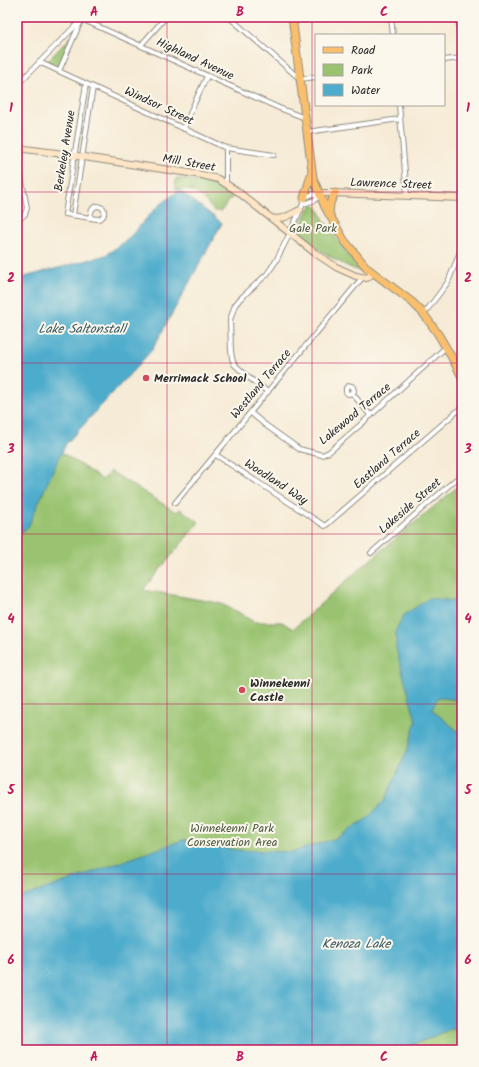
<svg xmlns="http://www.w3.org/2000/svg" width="479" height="1067" font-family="Kalam,sans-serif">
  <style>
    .green { fill: #99c370; stroke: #62774e }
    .water { fill: #4eaccc; stroke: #3c6c7c }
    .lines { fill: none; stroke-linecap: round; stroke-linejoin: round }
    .street-casing { stroke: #908b80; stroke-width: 6 }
    .secondary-casing { stroke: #908b80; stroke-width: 8 }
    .primary-casing { stroke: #908b80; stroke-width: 9 }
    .street { stroke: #fff; stroke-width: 4 }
    .secondary { stroke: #fde5c5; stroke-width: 6 }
    .primary { stroke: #f9bf6d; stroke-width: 7 }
    .grid { fill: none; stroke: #c2185b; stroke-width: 1; stroke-opacity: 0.55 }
    .poi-dot { fill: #d1495b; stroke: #fbf7ec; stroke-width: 1.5 }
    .labels { text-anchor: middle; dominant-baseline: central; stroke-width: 4; stroke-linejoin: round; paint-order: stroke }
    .street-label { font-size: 12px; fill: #2b2b2b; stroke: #fbf7ec }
    .park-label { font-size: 12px; fill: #4c5940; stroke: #fbf7ec }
    .poi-label { font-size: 12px; font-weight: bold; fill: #2b2b2b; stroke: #fbf7ec; text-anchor: start }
    .water-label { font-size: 13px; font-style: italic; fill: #375863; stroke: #fbf7ec }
    .neatline { fill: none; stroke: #c2185b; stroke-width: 1.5 }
    .grid-label { font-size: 13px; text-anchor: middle; font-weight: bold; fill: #c2185b }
  </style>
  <rect width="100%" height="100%" fill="#fbf7ec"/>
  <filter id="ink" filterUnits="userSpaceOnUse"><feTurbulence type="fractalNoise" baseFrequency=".025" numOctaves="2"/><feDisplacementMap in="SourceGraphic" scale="8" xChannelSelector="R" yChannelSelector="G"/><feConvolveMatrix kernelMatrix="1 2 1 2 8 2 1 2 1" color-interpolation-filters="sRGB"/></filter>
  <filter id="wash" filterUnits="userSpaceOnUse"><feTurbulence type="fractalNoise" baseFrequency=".012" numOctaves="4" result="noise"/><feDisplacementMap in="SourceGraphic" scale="16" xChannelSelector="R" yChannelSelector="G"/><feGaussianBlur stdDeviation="0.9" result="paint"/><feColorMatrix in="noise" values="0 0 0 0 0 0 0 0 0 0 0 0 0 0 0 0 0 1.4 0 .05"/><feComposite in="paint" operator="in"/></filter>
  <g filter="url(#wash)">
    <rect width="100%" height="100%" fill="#f6ebd6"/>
    <g class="green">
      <polygon points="72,36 59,66 47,61"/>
      <polygon points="176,178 217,184 233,196 221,211 214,211 201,196 188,189 175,189"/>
      <path d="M312,204h2c6,4 7,11 10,16 11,18 25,35 38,52 -24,-8 -45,-23 -64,-40v-2l12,-23z"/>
      <polygon points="58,450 103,480 110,471 176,512 180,509 199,522 143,590 219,603 238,612 254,622 282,622 293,629 357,571 462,483 462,1050 17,1050 17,527"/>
    </g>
    <g class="water">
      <polygon points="179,190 222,223 152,350 66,444 53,470 28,527 17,535 17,279 106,255 127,240 155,209"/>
      <polygon points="429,598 462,602 462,701 438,697 432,710 459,732 462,733 462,1030 451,1029 401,1050 17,1050 17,899 183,840 237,850 292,852 337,838 368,818 385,800 407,751 416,721 396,649 396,630 403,616"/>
    </g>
  </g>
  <g filter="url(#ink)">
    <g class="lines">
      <defs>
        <g id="street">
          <polyline points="77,17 279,108 305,118"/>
          <polyline points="229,17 300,79 316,77"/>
          <polyline points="391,17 393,35"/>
          <polyline points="458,17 462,56"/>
          <polyline points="293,21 329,17"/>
          <polyline points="141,45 166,17"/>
          <polyline points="444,60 462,58"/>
          <polyline points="39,62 226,148 274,155"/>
          <polyline points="59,71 81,21"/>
          <path d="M86,84l-21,130 32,5c6,0 9,-5 6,-11l-5,-2c-7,1 -7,6 -8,12"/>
          <polyline points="17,85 84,17"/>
          <polyline points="399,105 407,195"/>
          <polyline points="184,129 193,106 207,76"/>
          <polyline points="307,132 400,119"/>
          <polyline points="226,148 226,184"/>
          <polyline points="17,155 27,208 25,214 17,222"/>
          <polyline points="303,204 315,200 319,195"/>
          <polyline points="73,215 93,87"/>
          <polyline points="424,314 448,282 462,247"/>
          <polyline points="268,392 248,377 234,364 232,358 231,351 230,320 235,305 240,299 267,274 276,261 290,233 303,204 304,198 313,194 319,195"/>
          <path d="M352,393l-4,1 -2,-2v-4c2,-3 5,-3 7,-1l1,4 -2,2 19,23"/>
          <polyline points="251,413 264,424 299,449 322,455 329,452 359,426 446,347"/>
          <polyline points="216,455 325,526 462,407"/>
          <polyline points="175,503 362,278"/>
          <polyline points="371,553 462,474"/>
        </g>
        <g id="secondary">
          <polyline points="17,148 64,154 202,175 218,179 237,191 315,253 336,267 356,276 367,278 373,273"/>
          <polyline points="319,195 325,193 332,193 462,198"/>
          <path d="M272,218c10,3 19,-4 28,-8"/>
        </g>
        <g id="primary">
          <polyline points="292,17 313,178 325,207 344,240 367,268 412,302 423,313 438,334 451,356 462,377"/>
          <polyline points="304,198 312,172"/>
          <polyline points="329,214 330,203 335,193"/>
        </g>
      </defs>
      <use href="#street" class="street-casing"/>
      <use href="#secondary" class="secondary-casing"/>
      <use href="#primary" class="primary-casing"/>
      <use href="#street" class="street"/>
      <use href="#secondary" class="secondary"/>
      <use href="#primary" class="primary"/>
    </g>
  </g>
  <path class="grid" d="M167,17v1033M312,17v1033M17,192h445M17,363h445M17,534h445M17,704h445M17,874h445"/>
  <g class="poi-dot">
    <circle cx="146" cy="378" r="4"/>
    <circle cx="242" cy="690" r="4"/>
  </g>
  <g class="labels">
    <g class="street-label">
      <text transform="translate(195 59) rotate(25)">Highland Avenue</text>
      <text transform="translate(159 106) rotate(25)">Windsor Street</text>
      <text transform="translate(65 151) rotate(-81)">Berkeley Avenue</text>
      <text transform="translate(189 163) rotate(10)">Mill Street</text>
      <text transform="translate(391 184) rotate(2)">Lawrence Street</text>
      <text transform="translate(261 384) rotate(-50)">Westland Terrace</text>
      <text transform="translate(355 414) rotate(-40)">Lakewood Terrace</text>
      <text transform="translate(387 459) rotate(-41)">Eastland Terrace</text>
      <text transform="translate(276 482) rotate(33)">Woodland Way</text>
      <text transform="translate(410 506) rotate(-41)">Lakeside Street</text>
    </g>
    <g class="park-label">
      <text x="313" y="228">Gale Park</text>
      <text x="232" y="828">Winnekenni Park<tspan x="232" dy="14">Conservation Area</tspan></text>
    </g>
    <g class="poi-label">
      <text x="154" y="378">Merrimack School</text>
      <text x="250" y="683">Winnekenni<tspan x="250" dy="14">Castle</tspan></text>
    </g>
    <g class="water-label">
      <text x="82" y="329">Lake Saltonstall</text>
      <text x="356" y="944">Kenoza Lake</text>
    </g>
  </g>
  <rect width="479" height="1067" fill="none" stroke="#fbf7ec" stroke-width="44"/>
  <rect x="315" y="34" width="130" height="72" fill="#fbf7ec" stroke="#a8a59f"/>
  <rect x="323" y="47" width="20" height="6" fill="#f9bf6d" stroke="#a8a59f"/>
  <text x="351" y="54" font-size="12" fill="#2b2b2b">Road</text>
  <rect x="323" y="64" width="20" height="12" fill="#99c370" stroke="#a8a59f"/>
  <text x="351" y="74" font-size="12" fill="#2b2b2b">Park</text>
  <rect x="323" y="84" width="20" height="12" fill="#4eaccc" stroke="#a8a59f"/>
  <text x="351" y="94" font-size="12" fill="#2b2b2b">Water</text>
  <rect x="22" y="22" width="435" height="1023" class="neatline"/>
  <g class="grid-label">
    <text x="94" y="16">A</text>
    <text x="240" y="16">B</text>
    <text x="384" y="16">C</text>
    <text x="11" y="112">1</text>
    <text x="468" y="112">1</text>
    <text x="11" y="282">2</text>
    <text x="468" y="282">2</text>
    <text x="11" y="453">3</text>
    <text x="468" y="453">3</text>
    <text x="11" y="623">4</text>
    <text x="468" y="623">4</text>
    <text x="11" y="794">5</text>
    <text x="468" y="794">5</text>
    <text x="11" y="964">6</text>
    <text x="468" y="964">6</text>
    <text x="94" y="1061">A</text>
    <text x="240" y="1061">B</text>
    <text x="384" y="1061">C</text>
  </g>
</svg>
